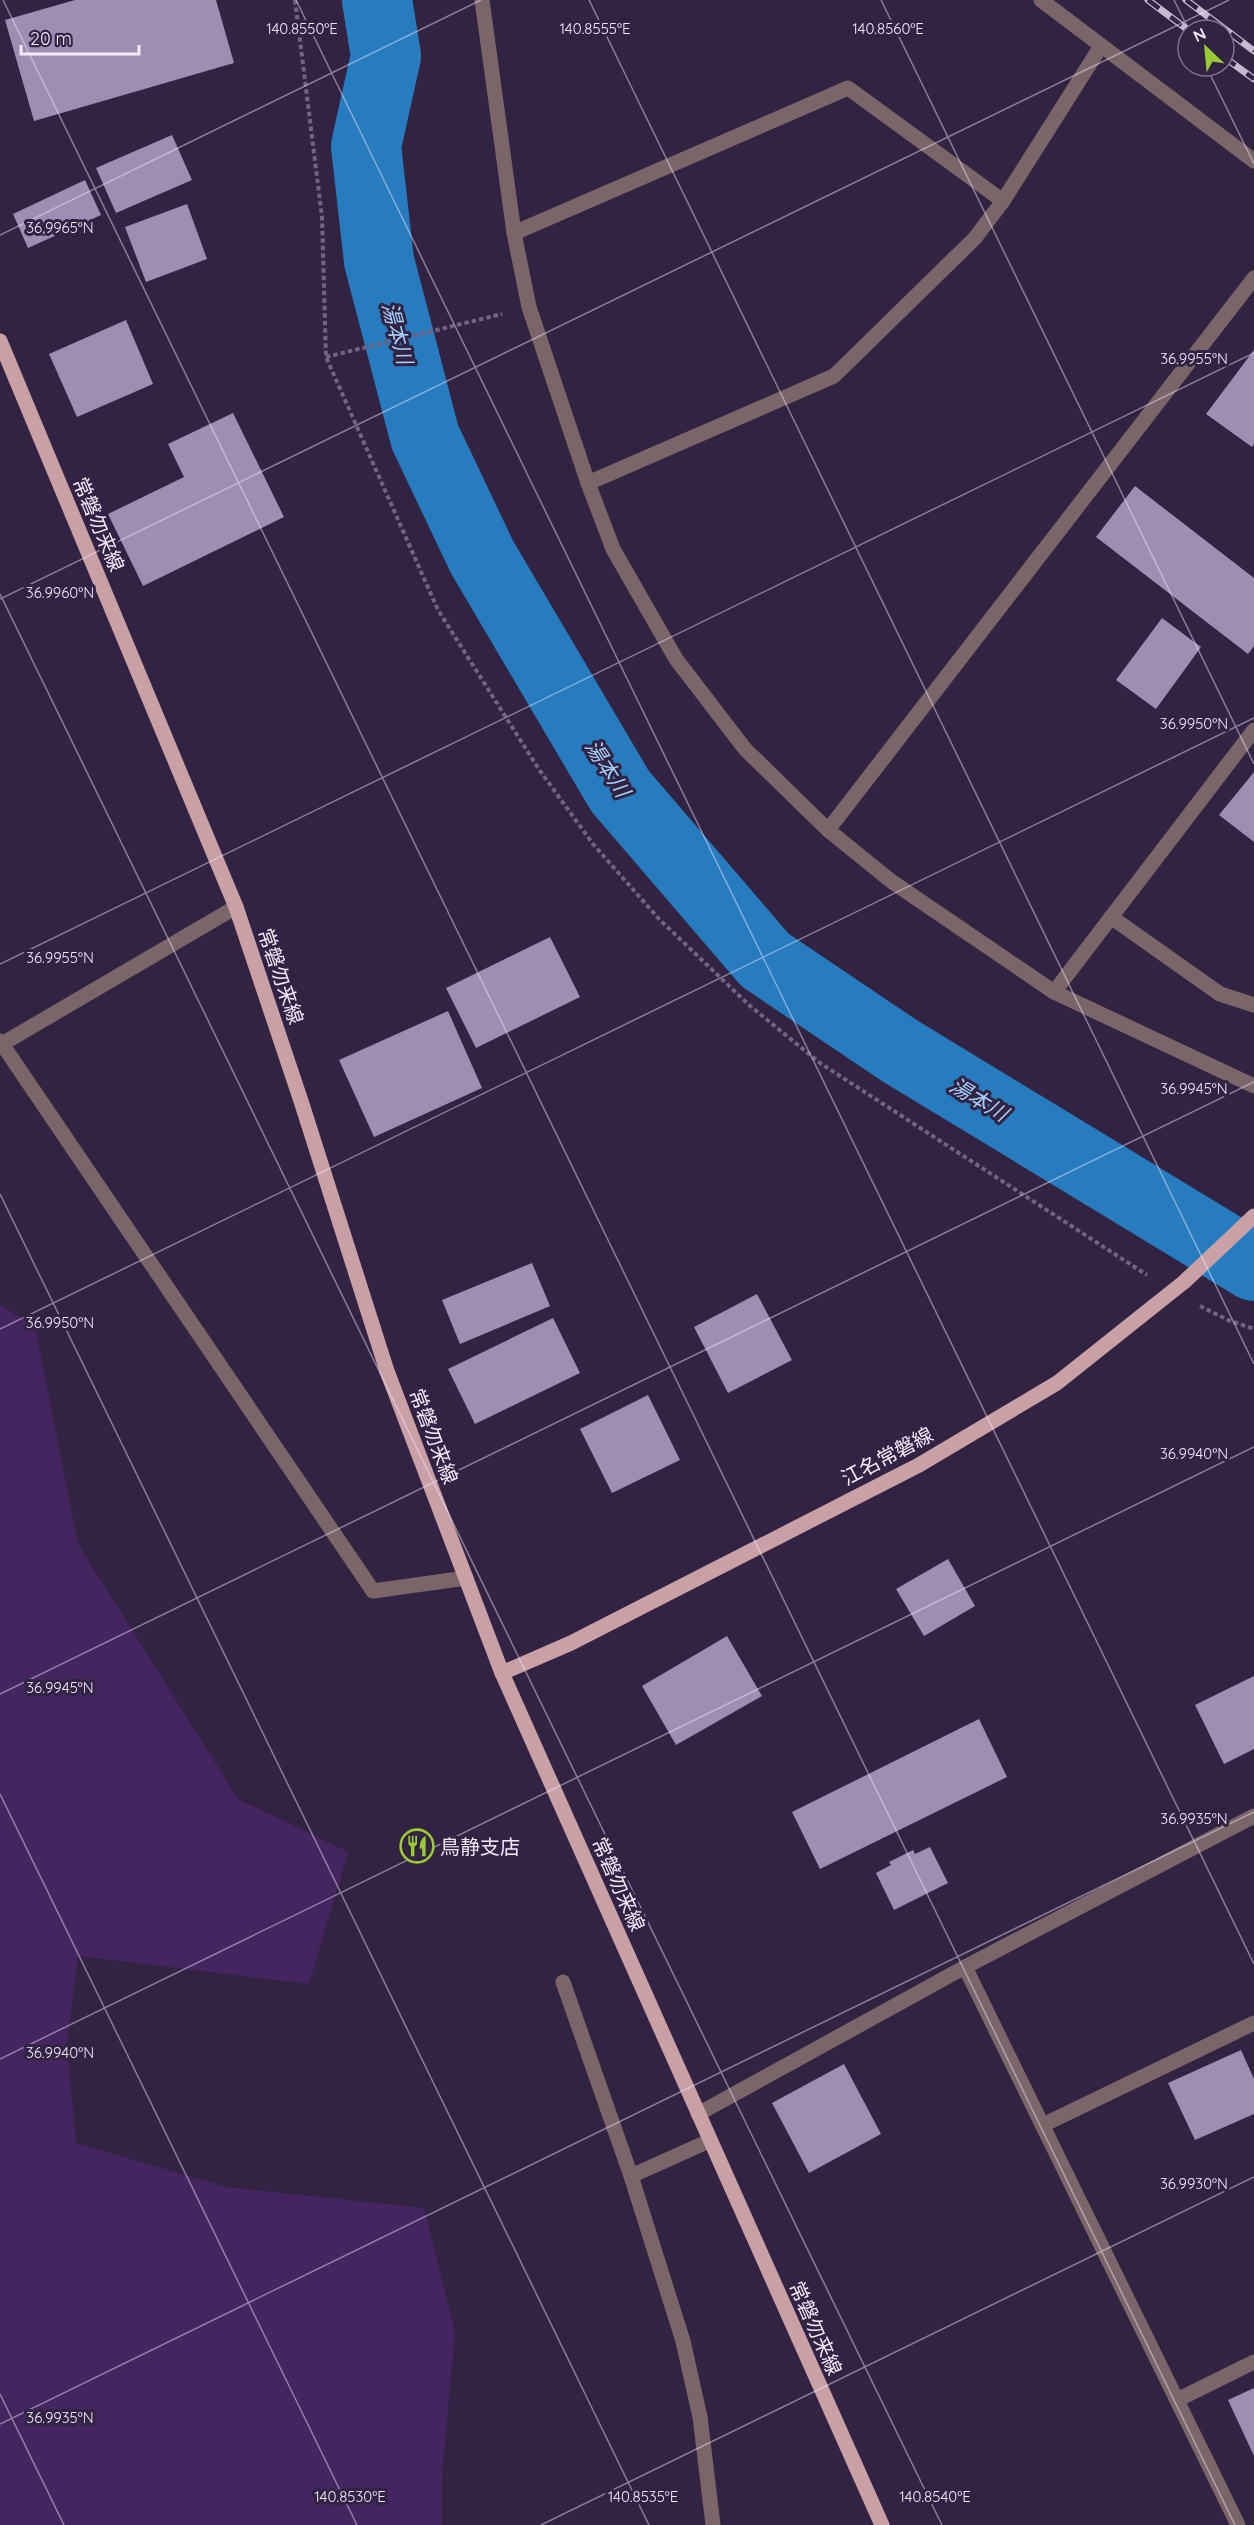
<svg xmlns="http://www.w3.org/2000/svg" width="1254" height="2525" font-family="Quicksand,'Noto Sans JP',sans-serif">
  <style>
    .green { fill: #45255f }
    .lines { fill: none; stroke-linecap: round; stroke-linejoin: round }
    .river { stroke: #277cbf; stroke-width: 70 }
    .building { fill: #9f8db3 }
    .path { stroke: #71647f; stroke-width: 4; stroke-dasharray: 4.5 3; stroke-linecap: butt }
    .street { stroke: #7a6669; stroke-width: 15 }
    .primary { stroke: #caa0a7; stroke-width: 15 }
    .rail-casing { stroke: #c5bad2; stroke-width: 7 }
    .rail { stroke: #332342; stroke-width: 4.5; stroke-dasharray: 14; stroke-linecap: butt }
    .ticks { fill: none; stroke: #f3eaff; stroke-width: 1.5; stroke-opacity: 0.45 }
    .labels { text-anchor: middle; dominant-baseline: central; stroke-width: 6; stroke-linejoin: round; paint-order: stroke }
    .street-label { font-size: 20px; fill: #f3eaff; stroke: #332342 }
    .poi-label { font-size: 20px; fill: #f3eaff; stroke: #332342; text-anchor: start }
    .water-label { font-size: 21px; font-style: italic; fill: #a3d1fc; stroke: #332342 }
    .ticks-label { font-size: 15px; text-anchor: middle; fill: #f3eaff; stroke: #332342; stroke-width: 6; stroke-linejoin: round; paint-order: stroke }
  </style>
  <rect width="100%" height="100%" fill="#332342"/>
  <polygon class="green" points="0,1305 35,1326 78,1544 238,1799 348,1852 309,1984 78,1956 67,2042 76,2143 226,2187 424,2208 455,2332 442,2474 442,2525 0,2525"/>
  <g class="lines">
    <polyline class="river" points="377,0 386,56 366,146 379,261 425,437 482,557 620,791 765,960 900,1051 1254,1266"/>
  </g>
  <g class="building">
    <polygon points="75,0 216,0 234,63 34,121 5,20"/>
    <polygon points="172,135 192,180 116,213 96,168"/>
    <polygon points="85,180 101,215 28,248 13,214"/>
    <polygon points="187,204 207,259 146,282 125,227"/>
    <polygon points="126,320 153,384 77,417 49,354"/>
    <polygon points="1254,350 1254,444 1252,447 1206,414"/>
    <polygon points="233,413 284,517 143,586 108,514 184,477 168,444"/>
    <polygon points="1135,486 1254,578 1254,646 1248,654 1096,537"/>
    <polygon points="1162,618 1201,647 1156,709 1116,680"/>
    <polygon points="1254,772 1254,842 1219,815"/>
    <polygon points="550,937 580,997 476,1048 446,988"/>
    <polygon points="448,1011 482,1088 374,1137 339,1060"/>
    <polygon points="532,1263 550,1306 460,1344 442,1300"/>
    <polygon points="757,1294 792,1360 728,1393 694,1327"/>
    <polygon points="553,1318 580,1373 475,1424 448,1369"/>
    <polygon points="648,1395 680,1460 612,1493 580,1429"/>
    <polygon points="948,1559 975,1606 924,1636 896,1589"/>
    <polygon points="727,1636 762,1696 676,1745 642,1686"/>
    <polygon points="1254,1676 1254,1749 1224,1764 1195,1705"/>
    <polygon points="979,1719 1007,1777 820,1869 792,1812"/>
    <polygon points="930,1847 948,1883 894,1910 876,1873 891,1865 889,1862 913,1850 915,1854"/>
    <polygon points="1241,2050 1254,2079 1254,2114 1195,2140 1168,2083"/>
    <polygon points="844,2064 881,2134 809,2173 772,2103"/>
    <polygon points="1254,2388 1254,2456 1228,2400"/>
  </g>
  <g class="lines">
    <g class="path">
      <polyline points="295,0 322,217 326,357 438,610 538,768 593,844 659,919 749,1005 820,1063 1147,1275"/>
      <polyline points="326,357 502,314"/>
      <polyline points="1200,1306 1228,1320 1254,1329"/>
    </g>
    <g class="street">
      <polyline points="482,0 514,233 529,307 588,483 613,549 676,659 745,749 828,830 891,881 1054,992 1254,1086"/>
      <polyline points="1041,0 1254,161"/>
      <polyline points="514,233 848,88 1003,201"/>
      <polyline points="588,483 834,376 975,238 1003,201 1101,46"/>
      <polyline points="828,830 1254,278"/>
      <polyline points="1111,917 1220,994 1254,1005"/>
      <polyline points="1054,992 1254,730"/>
      <polyline points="0,1041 373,1591 466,1578"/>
      <polyline points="2,1044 236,907"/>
      <polyline points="965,1967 1238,2525"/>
      <polyline points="563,1982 631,2176 683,2341 700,2417 713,2525"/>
      <polyline points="698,2114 965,1967 1254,1816"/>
      <polyline points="1043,2125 1254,2023"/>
      <polyline points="631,2176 709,2141"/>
      <polyline points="1177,2400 1254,2362"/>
    </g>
    <g class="primary">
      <polyline points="0,341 236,907 301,1101 387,1371 502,1673 882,2525"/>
      <polyline points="502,1673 571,1643 919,1465 1057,1383 1184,1282 1254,1216"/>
    </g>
    <defs>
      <g id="rail">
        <polyline points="1148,0 1188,30"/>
        <polyline points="1186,0 1254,51"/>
        <polyline points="1224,57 1254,79"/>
      </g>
    </defs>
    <use href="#rail" class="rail-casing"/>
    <use href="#rail" class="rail"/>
  </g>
  <path class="ticks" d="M3,0l1232,2525M296,0l958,1964M589,0l665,1364M881,0l373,764M1174,0l15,30M1206,66l48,98M0,235l481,-235M0,594l942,1931M0,599l1229,-599M0,964l1254,-611M0,1194l649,1331M0,1329l1254,-611M0,1694l1254,-612M0,1794l357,731M0,2059l1254,-612M0,2394l64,131M0,2424l1254,-612M541,2525l713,-348"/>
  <defs>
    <symbol id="restaurant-ring" viewBox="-11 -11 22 22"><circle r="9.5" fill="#332342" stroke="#99cb36" stroke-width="1.5"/><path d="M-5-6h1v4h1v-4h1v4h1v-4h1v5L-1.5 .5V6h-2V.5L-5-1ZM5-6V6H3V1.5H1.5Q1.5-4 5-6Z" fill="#99cb36"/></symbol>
  </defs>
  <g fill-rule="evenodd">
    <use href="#restaurant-ring" x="398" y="1827" width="38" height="38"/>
  </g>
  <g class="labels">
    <g class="street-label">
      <text transform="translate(99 524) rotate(67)">常磐勿来線</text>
      <text transform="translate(281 976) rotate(71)">常磐勿来線</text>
      <text transform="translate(434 1436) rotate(69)">常磐勿来線</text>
      <text transform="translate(887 1456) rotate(-28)">江名常磐線</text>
      <text transform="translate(619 1884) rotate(66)">常磐勿来線</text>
      <text transform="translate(816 2328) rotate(66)">常磐勿来線</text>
    </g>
    <g class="poi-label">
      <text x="440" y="1846">鳥静支店</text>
    </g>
    <g class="water-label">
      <text transform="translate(398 333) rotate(75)">湯本川</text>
      <text transform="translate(608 768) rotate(57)">湯本川</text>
      <text transform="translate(979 1099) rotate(31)">湯本川</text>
    </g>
  </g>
  <g class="ticks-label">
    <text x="302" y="34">140.8550°E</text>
    <text x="595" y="34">140.8555°E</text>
    <text x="888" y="34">140.8560°E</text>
    <text x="60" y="233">36.9965°N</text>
    <text x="1194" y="364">36.9955°N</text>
    <text x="60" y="598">36.9960°N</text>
    <text x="1194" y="729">36.9950°N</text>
    <text x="60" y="963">36.9955°N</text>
    <text x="1194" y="1094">36.9945°N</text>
    <text x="60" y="1328">36.9950°N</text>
    <text x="1194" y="1459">36.9940°N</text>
    <text x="60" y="1693">36.9945°N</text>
    <text x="1194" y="1824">36.9935°N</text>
    <text x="60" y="2058">36.9940°N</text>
    <text x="1194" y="2189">36.9930°N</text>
    <text x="60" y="2423">36.9935°N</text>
    <text x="350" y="2502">140.8530°E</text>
    <text x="643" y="2502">140.8535°E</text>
    <text x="935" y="2502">140.8540°E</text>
  </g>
  <g transform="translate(1206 48) rotate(334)"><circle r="28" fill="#332342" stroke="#80738e" stroke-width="1.5"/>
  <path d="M0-4.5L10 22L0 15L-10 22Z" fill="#99cb36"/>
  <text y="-9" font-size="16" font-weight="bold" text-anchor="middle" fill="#f3eaff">N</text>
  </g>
  <path d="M21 45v9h118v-9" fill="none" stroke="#f3eaff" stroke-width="3"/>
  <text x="30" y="45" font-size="18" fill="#f3eaff" stroke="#332342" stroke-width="4.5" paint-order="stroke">20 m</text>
</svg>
